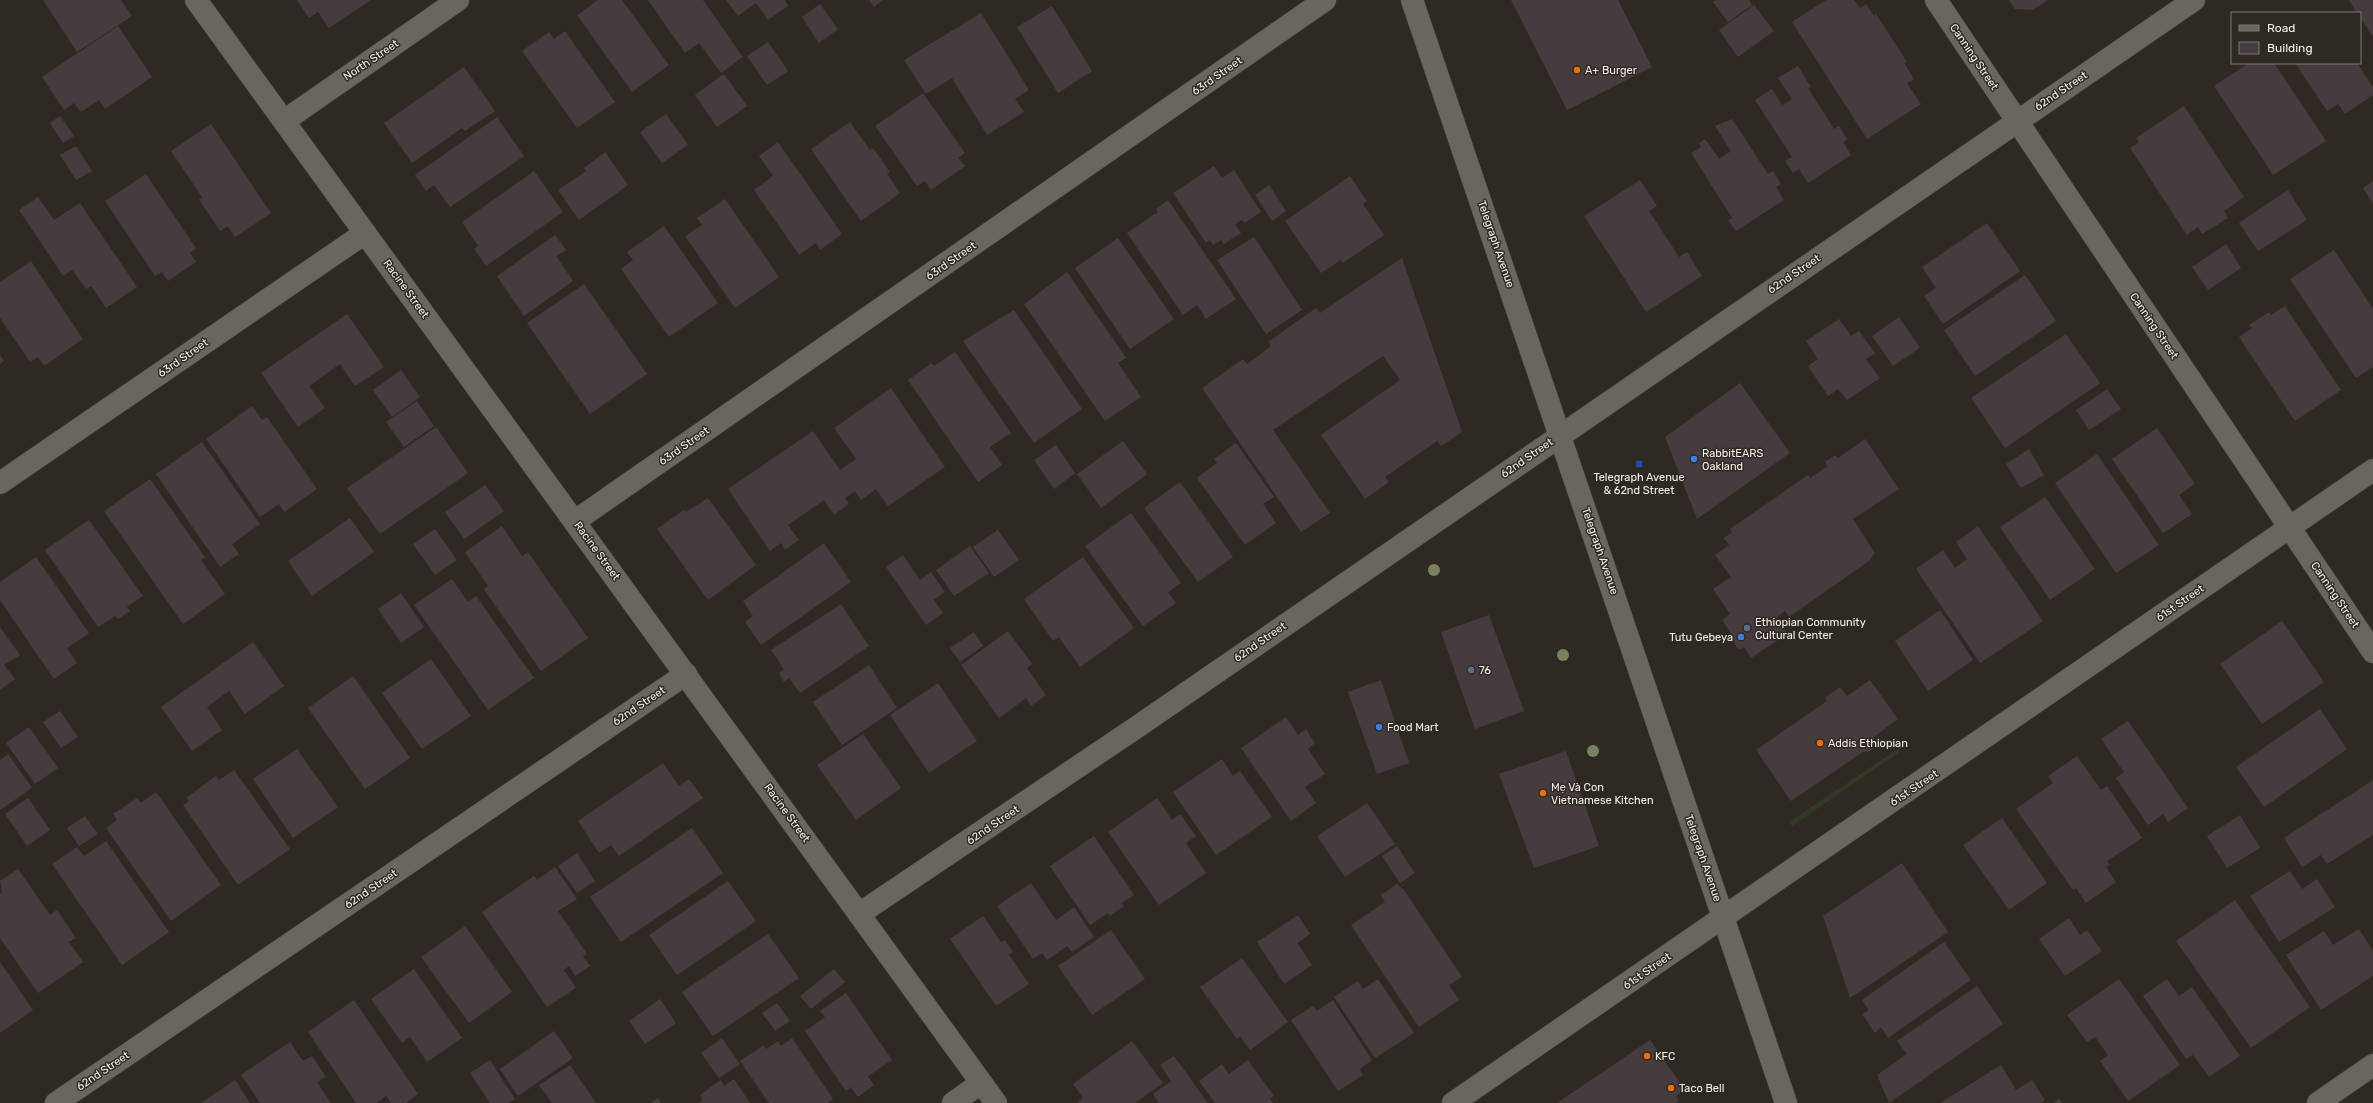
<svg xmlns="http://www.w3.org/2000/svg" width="2373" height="1103" font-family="Rubik,sans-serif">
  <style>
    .green { fill: #323924 }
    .building { fill: #463c3f }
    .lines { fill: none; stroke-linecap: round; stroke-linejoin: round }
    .minor-casing { stroke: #4b4842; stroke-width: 23 }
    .secondary-casing { stroke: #4b4842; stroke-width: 23 }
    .minor { stroke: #6a665e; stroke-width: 22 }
    .secondary { stroke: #6a665e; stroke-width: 22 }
    .tree { fill: #78825f }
    .food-dot { fill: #e8710a; stroke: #2e2a23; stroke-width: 1.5 }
    .shop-dot { fill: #3f7fe0; stroke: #2e2a23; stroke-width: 1.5 }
    .transit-dot { fill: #1a4fb4; stroke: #2e2a23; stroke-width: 1.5 }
    .service-dot { fill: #5c6f8a; stroke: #2e2a23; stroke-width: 1.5 }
    .labels { text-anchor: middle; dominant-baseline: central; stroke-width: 3; stroke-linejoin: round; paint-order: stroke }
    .street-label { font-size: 11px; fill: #f3f1ec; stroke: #2e2a23 }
    .poi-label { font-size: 11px; fill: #f3f1ec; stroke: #2e2a23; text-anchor: start }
  </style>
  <rect width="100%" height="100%" fill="#2e2a23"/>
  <polygon class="green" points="1898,749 1900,752 1792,826 1789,822"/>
  <g class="building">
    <polygon points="43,0 121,0 132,16 77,52"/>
    <polygon points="297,0 371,0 329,28 318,12 309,18"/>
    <polygon points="598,0 622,0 669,65 632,92 577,15"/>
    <polygon points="648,0 703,0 743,57 721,73 699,43 685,53"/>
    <polygon points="726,0 785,0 788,6 768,20 756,3 738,16"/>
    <polygon points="869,0 883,0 874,7"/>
    <polygon points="1511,0 1618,0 1652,67 1567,110"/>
    <polygon points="1716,0 1749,0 1752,5 1728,22 1713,2"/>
    <polygon points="1826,0 1854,0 1860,8 1866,4 1874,16 1876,14 1907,62 1904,63 1914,79 1907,83 1921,104 1867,139 1792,22"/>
    <polygon points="2009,0 2048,0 2033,10 2015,9"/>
    <polygon points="2349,0 2373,0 2373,37 2360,17 2360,13 2357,13"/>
    <polygon points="820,4 838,29 819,43 802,17"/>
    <polygon points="1754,5 1774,31 1738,57 1719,30"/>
    <polygon points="1052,6 1092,71 1058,93 1017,27"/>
    <polygon points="981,13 1029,90 1015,99 1024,112 987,135 952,78 926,94 904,60"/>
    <polygon points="118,26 152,77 105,109 99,100 81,112 74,103 64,110 42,77"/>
    <polygon points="565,31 615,102 577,128 522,51 549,32 554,39"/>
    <polygon points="768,42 788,71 767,85 747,56"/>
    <polygon points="2249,63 2274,63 2326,141 2273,175 2214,86"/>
    <polygon points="2295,63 2357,63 2373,87 2373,95 2345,114 2338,104 2327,111"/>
    <polygon points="1798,66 1811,87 1808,88 1834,129 1839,126 1847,139 1843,142 1851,155 1808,183 1799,169 1793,173 1785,161 1792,157 1755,100 1772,89 1782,105 1792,99 1778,78"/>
    <polygon points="464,67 495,111 465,131 462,128 412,163 384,123"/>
    <polygon points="724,74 747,106 717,127 695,95"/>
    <polygon points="923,93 965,153 958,158 965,166 931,190 925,181 917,186 875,126"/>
    <polygon points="2184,106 2244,197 2224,211 2228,218 2202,234 2198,227 2187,235 2130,148 2139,142 2136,138"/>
    <polygon points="666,114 688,145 662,163 640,132"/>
    <polygon points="60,116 74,136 63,143 50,123"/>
    <polygon points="497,117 524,156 450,207 434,185 426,191 415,175"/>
    <polygon points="1732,119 1768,174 1773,171 1781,184 1776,187 1784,200 1736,231 1728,220 1732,218 1691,153 1701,147 1699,143 1705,139 1719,159 1731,151 1715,126"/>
    <polygon points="850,122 870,150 873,148 890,172 887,174 900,193 861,221 811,149"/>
    <polygon points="211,124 271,213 235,237 228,226 220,231 199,200 202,197 171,151"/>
    <polygon points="778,142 842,234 820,250 816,243 799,255 754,190 773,176 759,156"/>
    <polygon points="76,146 92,171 76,180 60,155"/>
    <polygon points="605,152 628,185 579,220 558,190 586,171 584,168"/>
    <polygon points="1214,166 1222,178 1234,170 1261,212 1244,223 1242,220 1235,224 1241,233 1224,244 1221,240 1213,245 1210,240 1206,243 1173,193"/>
    <polygon points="534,171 563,212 486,266 474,249 478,246 462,222"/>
    <polygon points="146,174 196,248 190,253 196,262 168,281 162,272 155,276 105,201"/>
    <polygon points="1350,176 1367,201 1363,204 1384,235 1343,263 1341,260 1321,273 1285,221"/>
    <polygon points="1640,180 1657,206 1649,211 1679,257 1687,252 1702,276 1646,312 1584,216"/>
    <polygon points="2373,181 2373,204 2363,188"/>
    <polygon points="1269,185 1286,211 1272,221 1255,195"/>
    <polygon points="2288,190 2307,220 2258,251 2239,223"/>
    <polygon points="38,197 54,220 80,203 137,287 106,308 91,286 86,289 72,270 63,276 19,210"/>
    <polygon points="725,199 779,277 735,308 685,236 702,225 697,218"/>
    <polygon points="1168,200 1236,299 1206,319 1197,305 1183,315 1127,233 1158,212 1156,209"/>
    <polygon points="1987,223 2020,271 1943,324 1924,296 1936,288 1922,267"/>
    <polygon points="664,226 718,303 669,337 621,269 633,260 627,252"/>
    <polygon points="555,235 566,250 556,256 573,281 524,316 497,276"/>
    <polygon points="1254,237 1302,310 1266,334 1217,260"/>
    <polygon points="1118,238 1174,319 1130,349 1075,268"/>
    <polygon points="2226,244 2241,268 2208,290 2192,267"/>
    <polygon points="2334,250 2373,309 2373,367 2356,378 2290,279"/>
    <polygon points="1402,258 1462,432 1441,446 1437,441 1385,477 1389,482 1365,499 1321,435 1400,380 1383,356 1273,430 1330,513 1301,532 1202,388 1243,359 1247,364 1271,346 1268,342 1316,308 1320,313"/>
    <polygon points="31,261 83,339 44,366 38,357 30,362 0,318 0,282"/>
    <polygon points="1067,272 1126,358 1118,363 1141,397 1105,421 1024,304"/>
    <polygon points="2025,275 2056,321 1975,376 1944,330"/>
    <polygon points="584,284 647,374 590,414 527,323"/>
    <polygon points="2285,306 2341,390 2295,421 2239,337 2252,328 2249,325 2269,312 2271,315"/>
    <polygon points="1014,310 1082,409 1034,443 963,341"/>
    <polygon points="347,314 384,367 355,386 340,364 309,386 325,408 298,427 261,373"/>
    <polygon points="1899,317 1920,348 1893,366 1872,336"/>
    <polygon points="1839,319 1851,336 1859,331 1875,353 1866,359 1880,378 1847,400 1838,389 1828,396 1808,366 1818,359 1806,341"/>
    <polygon points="2066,334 2100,383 2005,448 1971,398"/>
    <polygon points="955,352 1011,433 990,447 1002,465 978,482 908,380 932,363 934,366"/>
    <polygon points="0,355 4,361 0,364"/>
    <polygon points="401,370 420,397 392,417 373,390"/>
    <polygon points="1740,383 1790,453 1697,519 1665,437"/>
    <polygon points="891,388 945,467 888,506 876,489 861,500 855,491 845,498 849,504 834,515 824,500 788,525 799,540 785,550 781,543 770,551 728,489 813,431 840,470 856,459 834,428"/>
    <polygon points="2107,389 2121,409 2089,430 2076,410"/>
    <polygon points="417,401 434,426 404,447 386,422"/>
    <polygon points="252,406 262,420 267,417 317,489 284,512 279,504 260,517 206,439"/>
    <polygon points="436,427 468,473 380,534 347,488"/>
    <polygon points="2157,428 2195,484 2179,495 2192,514 2163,533 2112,459"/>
    <polygon points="1865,439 1899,489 1853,519 1875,553 1869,561 1789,617 1785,611 1777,617 1788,633 1751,658 1744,647 1739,650 1728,635 1731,633 1722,620 1730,614 1713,589 1731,577 1715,555 1729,545 1724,538 1732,532 1730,529 1808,475 1810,478 1828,466 1825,462 1835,455 1838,458"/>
    <polygon points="1123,441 1147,474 1101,508 1077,474"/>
    <polygon points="202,442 260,524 232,544 239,554 220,567 156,474"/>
    <polygon points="1236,443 1274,497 1263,504 1276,523 1245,545 1197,478 1217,463 1214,459"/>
    <polygon points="1056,445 1075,473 1054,489 1034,460"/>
    <polygon points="2029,449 2044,475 2021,488 2006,464"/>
    <polygon points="2097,454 2159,545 2116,573 2055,483"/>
    <polygon points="150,479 205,557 201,560 225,594 183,624 104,511"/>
    <polygon points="1180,482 1233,557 1198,582 1144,508"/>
    <polygon points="485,485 504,511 464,539 445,512"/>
    <polygon points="2045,497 2095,569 2050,600 2000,527"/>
    <polygon points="708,498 756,565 708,600 657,529 684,510 686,512"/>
    <polygon points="1131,513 1181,583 1168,592 1176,603 1143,626 1085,546"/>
    <polygon points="350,518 374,552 312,596 288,561"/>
    <polygon points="89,520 143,596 127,607 130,611 118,619 115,616 98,627 45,550"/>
    <polygon points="502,526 522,556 528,552 588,638 541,671 484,589 488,586 465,552"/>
    <polygon points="1978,526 2043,621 1980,663 1916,569 1943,550 1955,568 1967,559 1956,542"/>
    <polygon points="435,529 457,560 435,575 413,544"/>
    <polygon points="998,530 1019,560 994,577 973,547"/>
    <polygon points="824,543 851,582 761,645 745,622 753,616 743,601"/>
    <polygon points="970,546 989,573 954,596 936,570"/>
    <polygon points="903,555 920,580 931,572 945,592 934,600 943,613 926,625 886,567"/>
    <polygon points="36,557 89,633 67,648 77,663 54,679 0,600 0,582"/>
    <polygon points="1083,557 1134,628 1080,667 1059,637 1053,641 1024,599"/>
    <polygon points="452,579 468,602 476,596 534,678 488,710 414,605"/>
    <polygon points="401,593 424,627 401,643 378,609"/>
    <polygon points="841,604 869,646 800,693 789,678 784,682 779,673 784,669 771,650"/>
    <polygon points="1940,610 1973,660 1928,691 1895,641"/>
    <polygon points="1489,615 1524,711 1475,729 1441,632"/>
    <polygon points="2282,621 2324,682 2262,724 2220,664"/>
    <polygon points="0,627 20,655 4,665 15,679 0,690"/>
    <polygon points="1008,631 1032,664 1027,668 1046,695 1031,706 1026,698 999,718 961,665"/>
    <polygon points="974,632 983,646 960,662 950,648"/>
    <polygon points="253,642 284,686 245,714 229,691 207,707 222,730 192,751 161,707"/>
    <polygon points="431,659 471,716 422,749 382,693"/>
    <polygon points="869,665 897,708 842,745 813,702"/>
    <polygon points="353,676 410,758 365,789 308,708"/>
    <polygon points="1381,680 1409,763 1377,774 1348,692"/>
    <polygon points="1870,680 1898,719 1874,737 1874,748 1870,751 1863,752 1791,801 1756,750 1827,701 1825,698 1840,687 1847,696"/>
    <polygon points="938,683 977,741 929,773 890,715"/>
    <polygon points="2320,709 2347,749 2264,807 2236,767"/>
    <polygon points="60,711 78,737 61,748 43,722"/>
    <polygon points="1286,717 1298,735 1306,729 1315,743 1308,749 1325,774 1305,787 1316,803 1291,821 1241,748"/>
    <polygon points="2128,721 2188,808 2168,822 2163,814 2148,825 2116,778 2124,772 2101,739"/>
    <polygon points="29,727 58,768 35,784 6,743"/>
    <polygon points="863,734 901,788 856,820 817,765"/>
    <polygon points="297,749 338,807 293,838 253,779"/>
    <polygon points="1566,751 1599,846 1534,868 1499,774"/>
    <polygon points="8,754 32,788 0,810 0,760"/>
    <polygon points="2077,756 2101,790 2107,786 2142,838 2107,861 2110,865 2106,867 2116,882 2086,903 2076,888 2073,890 2016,809 2053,783 2048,776"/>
    <polygon points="1222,759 1233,776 1240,771 1272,817 1216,855 1173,792"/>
    <polygon points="663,763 679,786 689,779 703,798 619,856 611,845 599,853 578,821"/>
    <polygon points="234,770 290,849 238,885 183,805 189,801 186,798 216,776 219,780"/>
    <polygon points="2373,780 2373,835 2327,864 2321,855 2302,867 2284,838"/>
    <polygon points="156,792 221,885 171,921 106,828 117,820 113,814 137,798 141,803"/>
    <polygon points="28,798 50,830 27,846 5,814"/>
    <polygon points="1157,798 1172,820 1180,814 1196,836 1186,843 1206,873 1159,905 1108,832"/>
    <polygon points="1367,803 1395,844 1345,877 1317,836"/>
    <polygon points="2240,815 2260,848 2227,868 2207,836"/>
    <polygon points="85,816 98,834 79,846 67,828"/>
    <polygon points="2002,818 2047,883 2009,910 1963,845"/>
    <polygon points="692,828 723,873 621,942 590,897"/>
    <polygon points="1094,836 1134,895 1122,903 1124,906 1110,916 1108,913 1090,925 1050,866"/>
    <polygon points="106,841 169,932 122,965 52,864 77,847 84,856"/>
    <polygon points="1397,846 1415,873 1400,883 1382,856"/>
    <polygon points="577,853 595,881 577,893 558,866"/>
    <polygon points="1902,863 1948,932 1850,998 1823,916"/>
    <polygon points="555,867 577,899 558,911 587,954 583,956 590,966 575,976 569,966 564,970 576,988 547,1007 482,912 534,876 537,880"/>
    <polygon points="18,869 50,915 57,910 76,938 69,942 83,962 38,993 0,938 0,894 2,893 0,881"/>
    <polygon points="2290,871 2302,889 2317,879 2335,907 2279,942 2250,896"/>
    <polygon points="728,881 756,921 677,975 649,935"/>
    <polygon points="1031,883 1056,920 1074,907 1094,937 1072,952 1067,946 1047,960 1042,953 1033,959 997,906"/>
    <polygon points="1397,884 1404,890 1462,977 1449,985 1459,1000 1419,1027 1351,925 1385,902 1381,895"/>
    <polygon points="2235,900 2310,1007 2251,1048 2176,941"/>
    <polygon points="1298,915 1310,934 1297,943 1312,965 1284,984 1257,942"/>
    <polygon points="983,916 1001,942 1005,940 1013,952 1009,955 1029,984 996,1006 950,939"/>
    <polygon points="2069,918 2080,935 2087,930 2102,951 2065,976 2039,939"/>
    <polygon points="465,926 512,992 469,1023 421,957"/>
    <polygon points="2359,929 2373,951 2373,976 2321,1010 2286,955 2324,931 2333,945"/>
    <polygon points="1111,930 1145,979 1092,1015 1058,966"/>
    <polygon points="768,934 799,978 713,1036 682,992"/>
    <polygon points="1944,942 1971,980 1888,1038 1881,1027 1875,1033 1862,1014 1869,1010 1862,1000"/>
    <polygon points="1242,958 1288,1022 1250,1050 1240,1036 1237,1039 1200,987"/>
    <polygon points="0,962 33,1010 0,1033"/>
    <polygon points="414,969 462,1038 427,1062 410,1037 402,1043 371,999"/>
    <polygon points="834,969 845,982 811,1009 800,996"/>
    <polygon points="1378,979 1414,1033 1375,1058 1334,997 1358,981 1363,989"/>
    <polygon points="2119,979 2180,1065 2128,1101 2100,1061 2108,1055 2095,1037 2087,1042 2067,1015"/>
    <polygon points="2167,979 2179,996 2192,987 2240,1056 2209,1077 2193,1055 2186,1059 2143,996"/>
    <polygon points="1977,986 2003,1024 1889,1103 1877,1075 1907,1054 1897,1041"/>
    <polygon points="846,993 892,1060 868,1076 874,1085 858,1097 851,1087 846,1091 805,1031 825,1017 820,1011"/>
    <polygon points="660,999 676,1023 645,1044 629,1021"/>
    <polygon points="354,1000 418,1094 406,1103 391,1103 386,1096 376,1103 356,1103 308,1032"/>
    <polygon points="1333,1000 1372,1060 1360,1069 1363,1075 1338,1091 1291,1020 1313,1006 1317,1011"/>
    <polygon points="777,1003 790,1021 775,1031 762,1013"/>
    <polygon points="554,1031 573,1058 518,1096 500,1069"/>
    <polygon points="722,1038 740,1064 719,1078 701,1053"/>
    <polygon points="792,1038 833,1099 828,1103 769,1103 740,1061 764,1045 766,1049 778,1041 781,1046"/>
    <polygon points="1650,1040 1685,1090 1676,1096 1679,1100 1675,1103 1557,1103"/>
    <polygon points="1132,1041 1163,1083 1135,1103 1077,1103 1083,1098 1073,1084"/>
    <polygon points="290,1042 303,1061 312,1056 326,1077 317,1082 331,1103 260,1103 241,1075"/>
    <polygon points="1174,1056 1208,1103 1159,1103 1153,1094 1171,1081 1160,1065"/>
    <polygon points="490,1060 515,1099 508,1103 490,1103 470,1073"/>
    <polygon points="1248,1060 1274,1096 1270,1099 1273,1103 1215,1103 1199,1081 1222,1064 1229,1074"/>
    <polygon points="570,1065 596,1103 552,1103 539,1085"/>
    <polygon points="2001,1065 2016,1090 2032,1080 2045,1100 2040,1103 1940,1103"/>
    <polygon points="734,1079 750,1103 699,1103 703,1100 700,1095 721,1080 724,1086"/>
    <polygon points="235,1080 250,1103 201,1103"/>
    <polygon points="658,1098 661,1103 651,1103"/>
    <polygon points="2059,1099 2062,1103 2053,1103"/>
  </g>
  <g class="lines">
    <defs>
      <g id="minor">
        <polyline points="196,0 996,1103"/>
        <polyline points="1936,0 2373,652"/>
        <polyline points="284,121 458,0"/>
        <polyline points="0,483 365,233"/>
        <polyline points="575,521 1325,0"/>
        <polyline points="859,914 1137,727 2194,0"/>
        <polyline points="56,1103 686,674"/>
        <polyline points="953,1103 981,1083"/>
        <polyline points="1453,1103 2373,470"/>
        <polyline points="2318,1103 2373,1065"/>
      </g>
      <polyline id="secondary" points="1412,0 1786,1103"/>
    </defs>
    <use href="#minor" class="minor-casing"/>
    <use href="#secondary" class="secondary-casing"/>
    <use href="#minor" class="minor"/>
    <use href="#secondary" class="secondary"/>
  </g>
  <g class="tree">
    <circle cx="1434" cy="570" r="6"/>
    <circle cx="1563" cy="655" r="6"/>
    <circle cx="1593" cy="751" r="6"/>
  </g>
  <g class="food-dot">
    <circle cx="1577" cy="70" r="4"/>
    <circle cx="1820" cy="743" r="4"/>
    <circle cx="1543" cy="793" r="4"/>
    <circle cx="1647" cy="1056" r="4"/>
    <circle cx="1671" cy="1088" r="4"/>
  </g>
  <g class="shop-dot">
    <circle cx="1694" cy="459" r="4"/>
    <circle cx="1741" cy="637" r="4"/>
    <circle cx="1379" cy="727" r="4"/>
  </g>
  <rect class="transit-dot" x="1635" y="460" width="8" height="8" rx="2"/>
  <g class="service-dot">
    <circle cx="1747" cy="628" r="4"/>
    <circle cx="1471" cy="670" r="4"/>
  </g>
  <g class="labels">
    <g class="street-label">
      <text transform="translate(1974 57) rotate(56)">Canning Street</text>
      <text transform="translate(371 60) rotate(-34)">North Street</text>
      <text transform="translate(1217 76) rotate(-35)">63rd Street</text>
      <text transform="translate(2061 91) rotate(-34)">62nd Street</text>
      <text transform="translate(1496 244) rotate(71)">Telegraph Avenue</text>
      <text transform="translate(951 261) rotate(-35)">63rd Street</text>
      <text transform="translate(1794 274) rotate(-34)">62nd Street</text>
      <text transform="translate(406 289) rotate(54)">Racine Street</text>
      <text transform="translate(2154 326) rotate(56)">Canning Street</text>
      <text transform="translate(183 358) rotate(-35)">63rd Street</text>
      <text transform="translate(684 446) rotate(-35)">63rd Street</text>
      <text transform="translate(1527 458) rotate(-35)">62nd Street</text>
      <text transform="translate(597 551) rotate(54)">Racine Street</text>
      <text transform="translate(1600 551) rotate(71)">Telegraph Avenue</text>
      <text transform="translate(2335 595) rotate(56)">Canning Street</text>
      <text transform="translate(2180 603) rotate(-35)">61st Street</text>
      <text transform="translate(1260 642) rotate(-35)">62nd Street</text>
      <text transform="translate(639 706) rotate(-34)">62nd Street</text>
      <text transform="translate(1914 788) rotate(-34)">61st Street</text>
      <text transform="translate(787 813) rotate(54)">Racine Street</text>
      <text transform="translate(993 825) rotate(-34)">62nd Street</text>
      <text transform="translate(1703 858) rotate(71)">Telegraph Avenue</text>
      <text transform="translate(371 889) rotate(-34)">62nd Street</text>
      <text transform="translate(1647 971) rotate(-35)">61st Street</text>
      <text transform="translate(103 1071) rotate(-34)">62nd Street</text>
    </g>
    <g class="poi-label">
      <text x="1585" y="70">A+ Burger</text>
      <text x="1702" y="453">RabbitEARS<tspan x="1702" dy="13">Oakland</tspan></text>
      <text x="1639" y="477" text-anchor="middle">Telegraph Avenue<tspan x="1639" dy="13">&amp; 62nd Street</tspan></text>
      <text x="1755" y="622">Ethiopian Community<tspan x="1755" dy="13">Cultural Center</tspan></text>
      <text x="1733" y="637" text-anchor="end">Tutu Gebeya</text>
      <text x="1479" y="670">76</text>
      <text x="1387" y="727">Food Mart</text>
      <text x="1828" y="743">Addis Ethiopian</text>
      <text x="1551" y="787">Mẹ Và Con<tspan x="1551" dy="13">Vietnamese Kitchen</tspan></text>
      <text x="1655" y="1056">KFC</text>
      <text x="1679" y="1088">Taco Bell</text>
    </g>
  </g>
  <rect x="2231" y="12" width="130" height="52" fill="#2e2a23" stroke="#7d7a73"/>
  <rect x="2239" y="25" width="20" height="6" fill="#6a665e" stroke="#7d7a73"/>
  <text x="2267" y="32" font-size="12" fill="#f3f1ec">Road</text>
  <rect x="2239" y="42" width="20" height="12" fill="#463c3f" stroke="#7d7a73"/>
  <text x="2267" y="52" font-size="12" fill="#f3f1ec">Building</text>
</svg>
